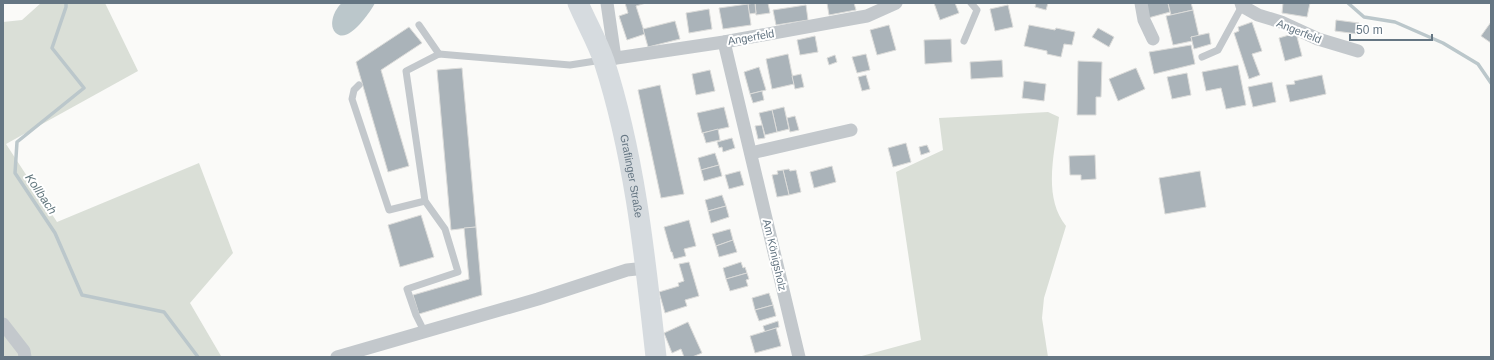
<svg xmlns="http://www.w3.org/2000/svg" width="1494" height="360" font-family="Arial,sans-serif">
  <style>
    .green { fill: #dadfd7 }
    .water { fill: #bbc7cb }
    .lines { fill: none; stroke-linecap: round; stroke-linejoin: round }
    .stream { stroke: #bbc7cb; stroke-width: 3.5 }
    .building { fill: #aab3b9; stroke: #dcdcda }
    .lane { stroke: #c3c8cc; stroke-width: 7 }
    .street { stroke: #c3c8cc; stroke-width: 13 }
    .primary { stroke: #d6dbdf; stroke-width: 21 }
    .labels { text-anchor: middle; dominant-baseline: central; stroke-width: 4; stroke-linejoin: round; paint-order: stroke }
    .street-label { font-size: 11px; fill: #657683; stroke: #fff }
    .water-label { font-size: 12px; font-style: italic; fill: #60757c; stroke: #fff }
  </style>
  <rect width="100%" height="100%" fill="#fafaf8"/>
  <g class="green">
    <polygon points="41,3 105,3 138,71 6,144 57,222 199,163 233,253 190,303 221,356 220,357 3,357 3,22 22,20"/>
    <path d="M1048,112l11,5c-4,35 -17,79 7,109l-22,72 -2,20 6,39h-190l63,-17 -25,-168 47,-22 -4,-32z"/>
  </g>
  <path class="water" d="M342,3h33c-4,8 -24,37 -36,32 -13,-6 -5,-26 3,-32z"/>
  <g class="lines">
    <g class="stream">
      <polyline points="66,3 66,7 52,48 84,88 17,142 15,173 55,233 82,295 164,312 198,357"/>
      <polyline points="1348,3 1364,17 1395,22 1443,43 1478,64 1491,83"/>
    </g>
  </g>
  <g class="building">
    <polygon points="625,3 646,3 636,6 645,34 627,40 619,16 628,13"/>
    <polygon points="755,3 768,3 770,13 756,15"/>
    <polygon points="755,3 756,13 749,14 748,4"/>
    <polygon points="827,3 854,3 856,10 829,15"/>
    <polygon points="934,3 955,3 959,13 940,20"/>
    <polygon points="1036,3 1048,3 1046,10 1035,7"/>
    <polygon points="1144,3 1168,3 1170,12 1148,18"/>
    <polygon points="1168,3 1191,3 1193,10 1171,15"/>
    <polygon points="1283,3 1310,3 1307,17 1282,13"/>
    <polygon points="748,4 751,25 723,29 719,8"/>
    <polygon points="806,5 808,20 776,25 773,10"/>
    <polygon points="1008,5 1013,27 995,31 990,9"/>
    <polygon points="709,9 712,29 689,33 686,13"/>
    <polygon points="1193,10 1199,36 1191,37 1192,41 1173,45 1166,16"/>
    <polygon points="1336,20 1359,23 1358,34 1335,31"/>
    <polygon points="675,21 680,39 648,47 643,29"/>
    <polygon points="1252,22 1262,51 1252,54 1260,75 1249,79 1234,33 1239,31 1238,27"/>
    <polygon points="1491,22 1491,43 1481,36"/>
    <polygon points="889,25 896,50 877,55 870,30"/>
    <polygon points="1029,25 1055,30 1056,28 1075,32 1072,45 1064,44 1061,57 1047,54 1047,51 1024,46"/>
    <polygon points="409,27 422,43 381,70 409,166 388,172 356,62"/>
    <polygon points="1098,28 1114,37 1109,47 1092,37"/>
    <polygon points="1209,33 1211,44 1194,49 1191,37"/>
    <polygon points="1296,33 1302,56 1285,61 1279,38"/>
    <polygon points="815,36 818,52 800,55 797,40"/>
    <polygon points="951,39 952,62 925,64 924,40"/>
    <polygon points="1191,45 1195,64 1154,74 1149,52"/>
    <polygon points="788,54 794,84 772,89 766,59"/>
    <polygon points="866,54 870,70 857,73 852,57"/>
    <polygon points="835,55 837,62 829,65 827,58"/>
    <polygon points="1002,60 1003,77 971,79 970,62"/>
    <polygon points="1078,61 1102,62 1101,97 1096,97 1096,115 1077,115"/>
    <polygon points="1238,65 1246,105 1226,109 1221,88 1206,91 1202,72"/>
    <polygon points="759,67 766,90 750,94 744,72"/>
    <polygon points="462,68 476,227 451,230 437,70"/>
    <polygon points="1136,68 1145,89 1118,101 1109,79"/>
    <polygon points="710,70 715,91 696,95 692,74"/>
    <polygon points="1187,73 1191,95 1172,99 1167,77"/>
    <polygon points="801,74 804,87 795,89 792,76"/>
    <polygon points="866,75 870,89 862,91 858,77"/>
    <polygon points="1322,75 1326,94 1290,102 1286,85 1295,84 1294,81"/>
    <polygon points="1024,81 1046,84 1044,101 1022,98"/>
    <polygon points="1272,82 1276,102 1253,107 1248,87"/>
    <polygon points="660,85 684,194 661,198 638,90"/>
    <polygon points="762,91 764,100 753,103 750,94"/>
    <polygon points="724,107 729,127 702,133 697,113"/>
    <polygon points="784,107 789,129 777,132 772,110"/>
    <polygon points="772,110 777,132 765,135 759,113"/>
    <polygon points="795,116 799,130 790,132 787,118"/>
    <polygon points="762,125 765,138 758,139 755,126"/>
    <polygon points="718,129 720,140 706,143 703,133"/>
    <polygon points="732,138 735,148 723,152 722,147 719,148 717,142"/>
    <polygon points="906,143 911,162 893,167 888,148"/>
    <polygon points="927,145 930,152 921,155 919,147"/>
    <polygon points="715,153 719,165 701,170 698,158"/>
    <polygon points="1095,155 1096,179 1081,180 1081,175 1070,175 1069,156"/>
    <polygon points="719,165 722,176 704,181 701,170"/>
    <polygon points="832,166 836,182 814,188 810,172"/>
    <polygon points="789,169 790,171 796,170 801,192 789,195 783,170"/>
    <polygon points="783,170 789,195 777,197 772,175 778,174 777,171"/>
    <polygon points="740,171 744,185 729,189 725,175"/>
    <polygon points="1200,171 1206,207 1165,214 1159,178"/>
    <polygon points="722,195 726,206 708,211 705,200"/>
    <polygon points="726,206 729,217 711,223 708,211"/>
    <polygon points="421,215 434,257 400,267 388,225"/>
    <polygon points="689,220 696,246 684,249 686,256 674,259 672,252 671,252 664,227"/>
    <polygon points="476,227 482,295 419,314 413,295 469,279 464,228"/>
    <polygon points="730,229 733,240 716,246 712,234"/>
    <polygon points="733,240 737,252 719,257 716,246"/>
    <polygon points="689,262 699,296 685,300 687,306 665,313 659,292 679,286 678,283 684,281 679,264"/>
    <polygon points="741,262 743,268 745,267 747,273 726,279 723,268"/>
    <polygon points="747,273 749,279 746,280 748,286 730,291 726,279"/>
    <polygon points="769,293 773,305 755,310 752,298"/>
    <polygon points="773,305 776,316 759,321 755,310"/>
    <polygon points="778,321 779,327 765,332 763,326"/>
    <polygon points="688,322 702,353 692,357 684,357 681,349 672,353 664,333"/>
    <polygon points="776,328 781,346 755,353 750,336"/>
  </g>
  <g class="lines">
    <g class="lane">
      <polyline points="419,25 439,54"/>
      <polyline points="964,41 977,10 971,3"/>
      <polyline points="1202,57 1218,50 1242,6"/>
      <polyline points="359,85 354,90 352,99 389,210 425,201"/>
      <polyline points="424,331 416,315 407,289 458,272 445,229 425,201 406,71 439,54 570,65 602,60"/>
    </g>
    <g class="street">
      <polyline points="607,3 615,58"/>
      <polyline points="1141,3 1144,20 1153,39"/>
      <polyline points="1241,3 1242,6 1258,15 1281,22 1318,39 1358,51"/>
      <polyline points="724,42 799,357"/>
      <polyline points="603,60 724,42 850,19 867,16 896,3"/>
      <polyline points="751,153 851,130"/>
      <polyline points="3,324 24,351 25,357"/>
      <polyline points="337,357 538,299 627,270 646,268"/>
    </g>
    <path class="primary" id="s1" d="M578,3c8,19 19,38 26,58 31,96 41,196 52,296"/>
  </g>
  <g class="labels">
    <g class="street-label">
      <text transform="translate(1299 31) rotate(22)">Angerfeld</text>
      <text transform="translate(751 37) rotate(-10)">Angerfeld</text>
      <text stroke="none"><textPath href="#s1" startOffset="182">Graflinger Straße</textPath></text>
      <text transform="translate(775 255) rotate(77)">Am Königsholz</text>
    </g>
    <g class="water-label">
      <text transform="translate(41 194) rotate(56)">Kollbach</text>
    </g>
  </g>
  <rect width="1494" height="360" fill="none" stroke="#657683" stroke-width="8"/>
  <path d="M1350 34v6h82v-6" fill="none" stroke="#657683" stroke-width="2"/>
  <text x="1356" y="34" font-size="12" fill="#657683" stroke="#ffffff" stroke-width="3" paint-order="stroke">50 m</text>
</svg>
